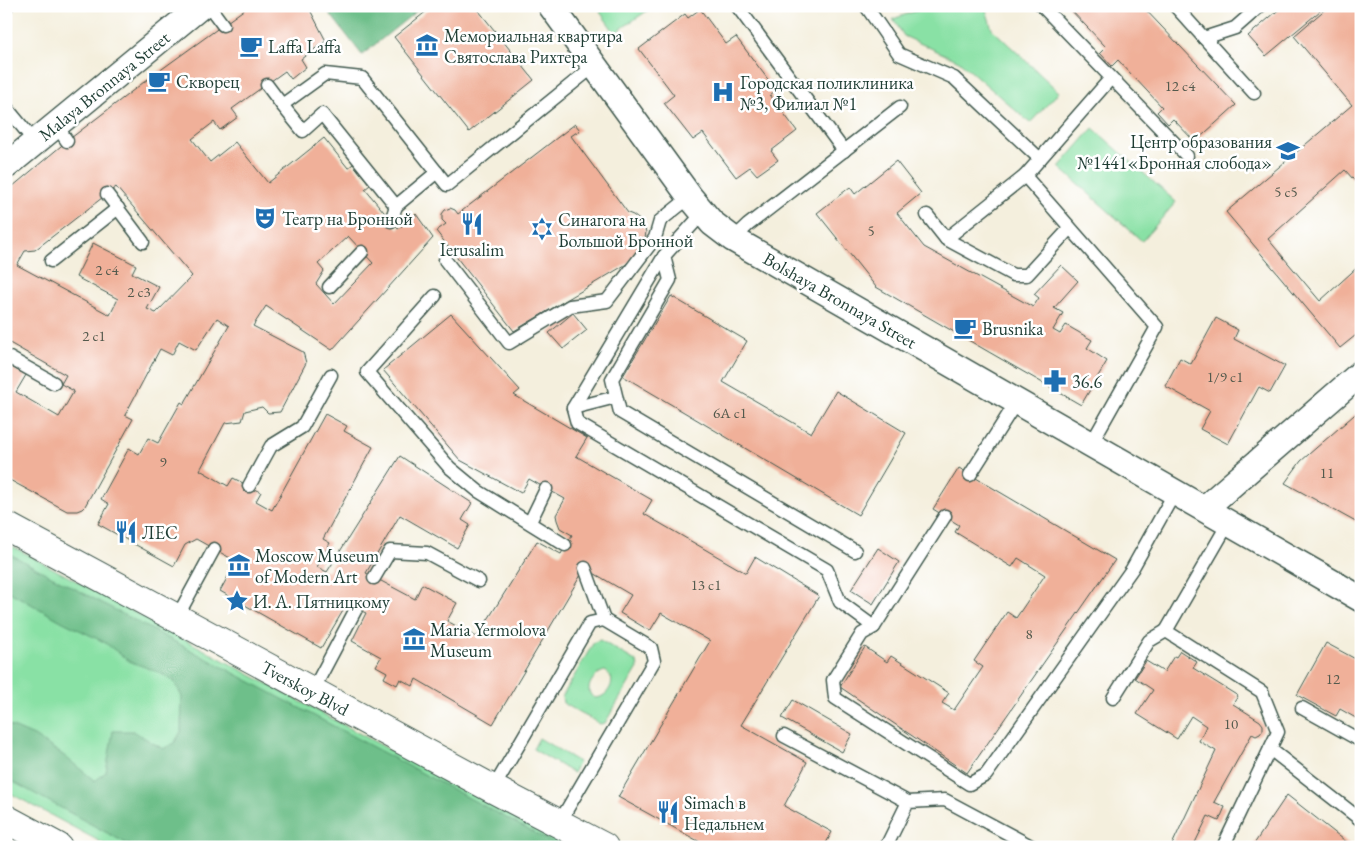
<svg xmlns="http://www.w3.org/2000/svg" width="1367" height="853" font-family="'EB Garamond',serif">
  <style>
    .green { fill: #89e1a5; stroke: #548f6c; fill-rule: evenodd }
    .forest { fill: #6ebf8a; stroke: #467e5f }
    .building { fill: #f0b099; fill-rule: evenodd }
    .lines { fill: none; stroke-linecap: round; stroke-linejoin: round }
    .lane-casing { stroke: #3f584d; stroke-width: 15 }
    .street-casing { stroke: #3f584d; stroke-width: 28 }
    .secondary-casing { stroke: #3f584d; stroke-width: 30 }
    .lane { stroke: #fff; stroke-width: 12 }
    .street { stroke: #fff; stroke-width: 25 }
    .secondary { stroke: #fff; stroke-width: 28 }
    .labels { text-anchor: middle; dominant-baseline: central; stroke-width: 5; stroke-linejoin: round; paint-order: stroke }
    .number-label { font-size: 15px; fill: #535a4d }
    .poi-label { font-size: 18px; fill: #1f3d34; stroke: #fff; text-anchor: start }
    .street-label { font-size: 18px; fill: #1f3d34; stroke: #fff }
  </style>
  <rect width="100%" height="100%" fill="#fff"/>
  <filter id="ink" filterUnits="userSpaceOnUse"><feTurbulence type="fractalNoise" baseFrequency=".02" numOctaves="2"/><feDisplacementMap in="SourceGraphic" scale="10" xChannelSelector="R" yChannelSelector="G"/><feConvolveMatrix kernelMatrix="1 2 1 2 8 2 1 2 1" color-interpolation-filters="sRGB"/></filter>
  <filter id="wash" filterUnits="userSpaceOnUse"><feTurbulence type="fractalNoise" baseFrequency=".0096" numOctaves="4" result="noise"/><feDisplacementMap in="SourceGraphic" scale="20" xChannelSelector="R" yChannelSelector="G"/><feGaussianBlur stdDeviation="1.12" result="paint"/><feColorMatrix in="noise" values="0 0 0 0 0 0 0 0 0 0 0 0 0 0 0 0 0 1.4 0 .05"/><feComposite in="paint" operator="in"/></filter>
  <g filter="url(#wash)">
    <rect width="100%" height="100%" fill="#f4efdd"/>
    <g class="green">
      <polygon points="608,6 654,6 615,33 600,12"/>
      <polygon points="930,6 985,6 992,29 1059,92 1030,123 959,61 904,36 893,19"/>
      <polygon points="1093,128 1176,202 1142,241 1059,167"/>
      <polygon points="6,543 570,847 110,847 6,791"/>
      <path d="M600,640l37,22 1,6 -33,55 -5,1 -37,-21 -1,-6 32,-55zM605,671c18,10 -5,35 -14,24 -7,-9 6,-23 14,-24z"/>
      <polygon points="539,738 579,762 573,773 533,749"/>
    </g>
    <g class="forest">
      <polygon points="324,6 423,6 362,55"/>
      <polygon points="6,552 561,847 133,847 6,778 6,724 34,736 63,755 95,781 106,772 113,731 133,731 163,749 174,743 181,732 182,697 174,681 158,672 129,661 104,642 63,622 6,590"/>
    </g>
    <g id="blocks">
      <g class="building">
        <path d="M249,6h59l18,35 -25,18 5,8 -15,12 -6,-8 -53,38 6,8 -18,13 -6,-8 -22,17 18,23 25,-20 33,41 56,-45 24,30 5,-4 17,21 -5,4 33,40 18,-15 17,24 -101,112 -66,-44 -13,20 50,26 3,11 -26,49 -12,1 -6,-6 -17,4 -3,10 -17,2 -25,47 28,16 5,-8 28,14 -5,9 16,9 53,-96 22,12 -3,5 29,16 -50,92 7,4 -13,24 10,5 73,-116 72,47 -10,17 8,5 -13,23 -57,-33 -34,58 49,26 7,-15 35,19 -10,18 30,16 60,-96 24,13 11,-19 -12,-7 -3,-8 -1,-5 9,-16 -36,-20 -8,14 -61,-33 -77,-90 68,-56 69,76 -6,5 73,43 -11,18 76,44 -8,14 102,59 9,-16 64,39 -78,129 66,37 -23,44 48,26 -8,15h-115l-91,-50 92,-156 -49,-28 -11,18 -30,-18 11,-18 -46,-27 -92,156 -77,-45 -3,7 -13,-7 -3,6 -13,-7 3,-6 -11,-6 5,-9 -29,-16 14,-28 -19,-9 -26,44 -101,-57 11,-20 1,-12 -36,-20 -11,6 -11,21 -76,-42 11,-20 -8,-5 28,-51 10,6 9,-16 10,5 23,-41 3,2 45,-78 -12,-8 -21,32 -17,-9 -7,14 -12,-6 -35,66 8,4 -48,87 -3,3 -5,2h-10l-61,-33v-114l20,11 -10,17 43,25 15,-26 -13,-7 5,-9 -60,-34v-149l61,-51 77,-59zM116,187l76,89 -36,37 -9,-4 12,-22 -27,-14 4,-8 -43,-22 -17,34 42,22 -8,16 -93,-50 8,-14 10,-1zM348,236l25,27 -39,41 -18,-20 8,-13 -6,-7z"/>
        <polygon points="433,6 475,6 534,80 469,132 394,37"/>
        <polygon points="1067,6 1142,6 1236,105 1195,142 1173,119 1168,124 1157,112 1162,107 1118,60 1112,66 1100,53 1106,47"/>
        <polygon points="1283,6 1326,6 1266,56 1248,36"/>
        <polygon points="1329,6 1361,6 1361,188 1345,170 1268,239 1320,301 1361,264 1361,331 1340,348 1226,212 1352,105 1294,36"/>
        <polygon points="700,9 726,44 736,37 776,90 770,95 797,131 771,151 778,160 757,175 750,167 736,177 703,133 693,140 664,103 674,95 639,49 685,14 688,18"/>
        <polygon points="575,124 580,130 571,136 628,213 633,215 642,222 646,232 644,245 634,258 625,265 514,331 436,231 446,224 442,220 442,214 445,210 450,208 455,210 458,214"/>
        <polygon points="896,161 921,193 897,213 924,247 1033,307 1039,298 1034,294 1061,265 1078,281 1054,308 1063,313 1053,330 1060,334 1066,325 1092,340 1087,348 1107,361 1081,405 876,287 817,213 850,187 855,194"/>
        <polygon points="671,296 747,341 723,382 811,433 836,391 906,433 858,515 623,376"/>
        <polygon points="573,313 587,330 563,349 549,333"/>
        <polygon points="1216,318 1238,330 1234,339 1285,366 1270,393 1259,387 1228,444 1200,429 1210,411 1165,386 1180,358 1191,364"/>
        <polygon points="1361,409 1361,525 1285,483 1301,461"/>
        <polygon points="959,468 1115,560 967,773 840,687 865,647 887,662 891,656 949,693 942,703 954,710 983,667 974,661 1007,612 1016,618 1045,575 1018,558 1012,567 955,532 959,525 933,509"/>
        <polygon points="878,548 899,562 873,604 851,590"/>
        <polygon points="1326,643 1361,662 1361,721 1340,709 1336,716 1297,695"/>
        <polygon points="1180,651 1197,662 1193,668 1238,696 1233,704 1260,721 1263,725 1263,730 1260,734 1256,736 1252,734 1219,793 1214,802 1225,807 1219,821 1208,816 1193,847 1171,847 1216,751 1199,741 1206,726 1191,716 1177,739 1137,714 1153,690 1135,678 1146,661 1164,672 1174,656 1176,657"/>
        <polygon points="793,700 852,734 842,752 782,718"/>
        <polygon points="1287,795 1353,847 1252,847"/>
      </g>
    </g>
  </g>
  <g filter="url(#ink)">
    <use href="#blocks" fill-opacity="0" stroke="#3f584d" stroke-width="1"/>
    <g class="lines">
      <defs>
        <g id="lane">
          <polyline points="209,6 223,25"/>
          <polyline points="737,6 844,151"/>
          <polyline points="866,6 899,54 954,78 1040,159"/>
          <polyline points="1042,6 1187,156"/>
          <polyline points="1175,6 1254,93"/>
          <polyline points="6,7 7,6"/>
          <polyline points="1204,38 1235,28 1260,6"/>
          <polyline points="267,85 282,105 325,74 362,78 447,185 594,66"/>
          <polyline points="282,105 303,131 322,114 396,206 437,172"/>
          <polyline points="6,107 35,142"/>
          <polyline points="56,125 67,141"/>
          <polyline points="107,194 143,242"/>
          <polyline points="703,213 664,256 573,408 577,423 827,570 840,602 874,627"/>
          <polyline points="927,215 946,239 1013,275 1027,275 1070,228"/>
          <polyline points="391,221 396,206"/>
          <polyline points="733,239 748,225 900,107"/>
          <polyline points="946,239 1025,176"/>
          <polyline points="664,256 670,280 612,379 620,412 855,551"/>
          <polyline points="445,260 509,343 570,306 607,301 655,238 660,221 690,197"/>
          <polyline points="51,261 118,208"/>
          <polyline points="329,287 362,252"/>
          <polyline points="435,296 367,372 449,467 478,491 565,545"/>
          <polyline points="6,356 54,383"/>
          <polyline points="573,408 616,397"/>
          <polyline points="1091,444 1157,327 1025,176 1111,78"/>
          <polyline points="970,475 1017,401"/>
          <polyline points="249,486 271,446 302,427 331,375"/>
          <polyline points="945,516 874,627 862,634 833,680 835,698 969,784 986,775 1132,569 1175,492"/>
          <polyline points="530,522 546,489"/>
          <polyline points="585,568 604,620"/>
          <polyline points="374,578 390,551 427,553 479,581"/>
          <polyline points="176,619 214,549"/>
          <polyline points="312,692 356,609"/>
          <polyline points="1113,698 1149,641 1166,631"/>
          <polyline points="1302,708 1361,741"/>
          <polyline points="784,736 908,802"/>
          <polyline points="1270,749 1361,820"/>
          <polyline points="493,789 590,623 604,620 651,648 654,661 559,823"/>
          <polyline points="886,847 908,802 945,800 1033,847"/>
          <polyline points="1223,847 1278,732 1262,692 1166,631 1229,522"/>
        </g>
        <g id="street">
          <polyline points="551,6 690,197 712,223 733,239 1361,599"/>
          <polyline points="6,166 201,6"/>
          <polyline points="1205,508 1361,373"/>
        </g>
        <g id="secondary">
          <polyline points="6,526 493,789 604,847"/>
          <polyline points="6,819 58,847"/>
        </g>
      </defs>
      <use href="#lane" class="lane-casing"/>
      <use href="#street" class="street-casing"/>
      <use href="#secondary" class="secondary-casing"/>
      <use href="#lane" class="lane"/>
      <use href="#street" class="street"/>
      <use href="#secondary" class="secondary"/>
    </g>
  </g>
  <defs>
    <symbol id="museum-bare" viewBox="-9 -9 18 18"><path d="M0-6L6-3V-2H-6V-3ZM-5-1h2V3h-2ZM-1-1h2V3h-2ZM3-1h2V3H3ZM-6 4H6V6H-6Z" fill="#1f6fb2" stroke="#fff" stroke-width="2.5" paint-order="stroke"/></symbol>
    <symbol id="cafe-bare" viewBox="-9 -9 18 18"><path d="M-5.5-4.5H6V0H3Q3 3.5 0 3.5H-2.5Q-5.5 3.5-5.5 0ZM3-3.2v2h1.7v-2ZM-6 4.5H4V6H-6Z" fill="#1f6fb2" stroke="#fff" stroke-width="2.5" paint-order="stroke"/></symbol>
    <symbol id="hospital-bare" viewBox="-9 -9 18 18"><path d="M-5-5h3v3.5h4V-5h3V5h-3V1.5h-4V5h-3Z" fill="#1f6fb2" stroke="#fff" stroke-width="2.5" paint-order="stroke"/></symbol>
    <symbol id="school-bare" viewBox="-9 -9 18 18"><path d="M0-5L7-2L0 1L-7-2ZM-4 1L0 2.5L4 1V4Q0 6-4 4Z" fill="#1f6fb2" stroke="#fff" stroke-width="2.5" paint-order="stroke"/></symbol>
    <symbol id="theatre-bare" viewBox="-9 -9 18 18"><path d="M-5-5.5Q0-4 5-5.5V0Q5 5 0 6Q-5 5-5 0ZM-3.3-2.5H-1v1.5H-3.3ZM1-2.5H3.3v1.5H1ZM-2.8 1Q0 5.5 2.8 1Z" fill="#1f6fb2" stroke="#fff" stroke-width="2.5" paint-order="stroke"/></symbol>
    <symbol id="restaurant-bare" viewBox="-9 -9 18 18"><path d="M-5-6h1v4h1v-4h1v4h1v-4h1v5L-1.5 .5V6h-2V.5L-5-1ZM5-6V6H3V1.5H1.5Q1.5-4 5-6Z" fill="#1f6fb2" stroke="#fff" stroke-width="2.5" paint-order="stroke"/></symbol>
    <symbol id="synagogue-bare" viewBox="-9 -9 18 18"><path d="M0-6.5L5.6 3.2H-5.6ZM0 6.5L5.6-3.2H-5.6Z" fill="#1f6fb2" stroke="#fff" stroke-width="2.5" paint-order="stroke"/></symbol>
    <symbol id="pharmacy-bare" viewBox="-9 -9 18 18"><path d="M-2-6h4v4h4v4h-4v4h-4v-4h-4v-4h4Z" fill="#1f6fb2" stroke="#fff" stroke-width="2.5" paint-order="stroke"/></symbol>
    <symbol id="sight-bare" viewBox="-9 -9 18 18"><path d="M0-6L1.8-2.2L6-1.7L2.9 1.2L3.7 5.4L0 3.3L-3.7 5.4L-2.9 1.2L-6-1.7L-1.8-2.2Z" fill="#1f6fb2" stroke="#fff" stroke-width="2.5" paint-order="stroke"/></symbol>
  </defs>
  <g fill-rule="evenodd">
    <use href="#museum-bare" x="411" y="29" width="32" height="32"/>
    <use href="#cafe-bare" x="235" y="30" width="32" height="32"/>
    <use href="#cafe-bare" x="143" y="65" width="32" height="32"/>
    <use href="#hospital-bare" x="707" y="76" width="32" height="32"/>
    <use href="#school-bare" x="1272" y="135" width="32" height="32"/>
    <use href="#theatre-bare" x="249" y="202" width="32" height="32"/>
    <use href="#restaurant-bare" x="456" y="208" width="32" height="32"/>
    <use href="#synagogue-bare" x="526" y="213" width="32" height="32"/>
    <use href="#cafe-bare" x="949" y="312" width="32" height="32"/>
    <use href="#pharmacy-bare" x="1039" y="365" width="32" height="32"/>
    <use href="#restaurant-bare" x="110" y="516" width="32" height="32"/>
    <use href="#museum-bare" x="223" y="549" width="32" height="32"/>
    <use href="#sight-bare" x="221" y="585" width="32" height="32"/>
    <use href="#museum-bare" x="398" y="623" width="32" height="32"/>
    <use href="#restaurant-bare" x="652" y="796" width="32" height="32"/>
  </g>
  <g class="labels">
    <g class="number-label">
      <text x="1180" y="85">12 с4</text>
      <text x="1286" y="191">5 с5</text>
      <text x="871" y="230">5</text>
      <text x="107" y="269">2 с4</text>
      <text x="139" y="291">2 с3</text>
      <text x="94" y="335">2 с1</text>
      <text x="1225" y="376">1/9 с1</text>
      <text x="730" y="412">6А с1</text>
      <text x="163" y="461">9</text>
      <text x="1327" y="472">11</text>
      <text x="706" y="584">13 с1</text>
      <text x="1029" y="633">8</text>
      <text x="1333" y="678">12</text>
      <text x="1231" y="723">10</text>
    </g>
    <g class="poi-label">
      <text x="444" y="35">Мемориальная квартира<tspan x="444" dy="21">Святослава Рихтера</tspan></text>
      <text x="268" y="46">Laffa Laffa</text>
      <text x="176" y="81">Скворец</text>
      <text x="740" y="82">Городская поликлиника<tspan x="740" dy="21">№3, Филиал №1</tspan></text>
      <text x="1272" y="141" text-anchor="end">Центр образования<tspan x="1272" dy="21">№1441«Бронная слобода»</tspan></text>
      <text x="282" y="218">Театр на Бронной</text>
      <text x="558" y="219">Синагога на<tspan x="558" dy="21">Большой Бронной</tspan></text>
      <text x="472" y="249" text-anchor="middle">Ierusalim</text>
      <text x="982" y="328">Brusnika</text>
      <text x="1072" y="381">36.6</text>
      <text x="142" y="532">ЛЕС</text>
      <text x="255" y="555">Moscow Museum<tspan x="255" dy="21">of Modern Art</tspan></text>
      <text x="253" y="601">И. А. Пятницкому</text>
      <text x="430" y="629">Maria Yermolova<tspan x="430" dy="21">Museum</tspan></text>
      <text x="684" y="802">Simach в<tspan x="684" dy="21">Недальнем</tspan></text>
    </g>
    <g class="street-label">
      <text transform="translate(104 86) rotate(-39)">Malaya Bronnaya Street</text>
      <text transform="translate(840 300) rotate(30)">Bolshaya Bronnaya Street</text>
      <text transform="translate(305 688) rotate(28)">Tverskoy Blvd</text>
    </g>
  </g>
  <rect width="1367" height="853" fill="none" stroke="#fff" stroke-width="25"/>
</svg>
